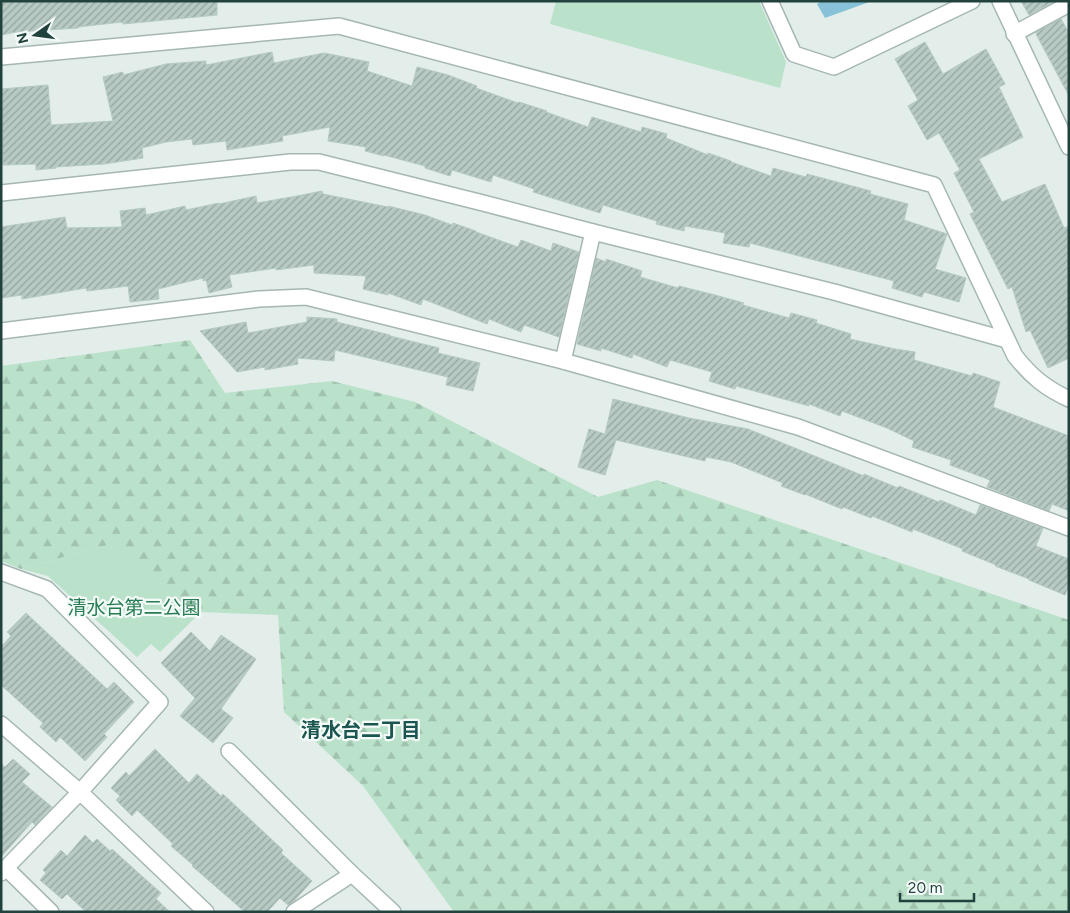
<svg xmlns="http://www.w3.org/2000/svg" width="1070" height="913" font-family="Figtree,'Noto Sans JP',sans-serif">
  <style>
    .forest { fill: url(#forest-firs) }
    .park { fill: #bae1ca }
    .water { fill: #87c2d8 }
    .building { fill: url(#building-hatch); stroke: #b5c9c3 }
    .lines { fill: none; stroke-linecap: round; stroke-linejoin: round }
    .minor-casing { stroke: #a5b7b3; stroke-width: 18 }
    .minor { stroke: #fff; stroke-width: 15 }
    .labels { text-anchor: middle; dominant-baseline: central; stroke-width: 4.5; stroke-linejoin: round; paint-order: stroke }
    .park-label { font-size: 19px; fill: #277d53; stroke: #f4faf8 }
    .neighbourhood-label { font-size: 20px; font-weight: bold; fill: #1a564f; stroke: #f4faf8 }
  </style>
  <defs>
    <pattern id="forest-firs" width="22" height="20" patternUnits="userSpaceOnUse" patternTransform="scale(1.25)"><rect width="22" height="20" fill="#bae1ca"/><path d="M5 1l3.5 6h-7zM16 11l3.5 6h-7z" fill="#a0c2ae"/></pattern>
    <pattern id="building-hatch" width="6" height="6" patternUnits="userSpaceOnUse" patternTransform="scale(1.25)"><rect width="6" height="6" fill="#b8cac4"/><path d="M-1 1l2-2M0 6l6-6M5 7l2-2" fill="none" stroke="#95a6a0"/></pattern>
  </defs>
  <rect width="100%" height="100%" fill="#e3eeeb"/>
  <polygon class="forest" points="190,340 225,393 332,381 415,402 598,497 657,480 1069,620 1069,912 454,912 363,786 284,712 278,615 201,612 108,545 21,569 1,561 1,366"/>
  <g class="park">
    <polygon points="556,1 759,1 786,62 780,88 550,24"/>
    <polygon points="108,545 201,612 160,652 151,644 137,657 48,576 21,569"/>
  </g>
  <polygon class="water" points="822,1 872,1 825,18 817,4"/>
  <g class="building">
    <polygon points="1,1 217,1 217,15 123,24 122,22 78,27 78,28 16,32 1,35"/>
    <polygon points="1021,1 1052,1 1053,2 1029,15"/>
    <polygon points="1061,19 1069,33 1069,96 1036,34 1037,32"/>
    <polygon points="925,42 943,74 986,49 1005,84 999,87 1023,137 979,159 1002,202 1045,184 1064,228 1069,226 1069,358 1048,368 1030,330 1026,332 1012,287 1008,289 970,214 974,212 954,173 960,170 939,133 927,140 908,106 918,100 895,59"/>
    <polygon points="272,52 274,63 324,53 369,62 367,71 412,86 417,67 448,75 477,86 476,88 518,103 519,102 547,111 546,112 588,127 592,117 641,132 642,127 667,134 666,138 708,155 708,153 731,161 731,162 771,176 773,168 806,177 807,174 871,191 870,194 908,204 904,220 947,234 935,269 966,278 959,302 924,292 922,297 892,288 894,281 750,243 749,247 723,243 725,233 685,226 684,231 656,224 657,221 603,205 600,213 533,192 534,189 493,175 491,182 452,170 450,176 425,168 425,166 384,155 384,156 365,151 366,147 328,141 330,127 282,136 283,141 227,150 226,141 193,145 192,139 166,142 142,148 143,158 104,164 56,167 56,168 36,170 36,164 3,165 1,89 48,85 51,125 113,121 103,77 123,72 123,75 166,64 206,61 206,65"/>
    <polygon points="322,191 323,194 388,207 388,206 425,215 452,225 453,223 476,231 476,232 518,247 521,240 551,251 553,243 579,252 559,337 524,325 521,332 489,319 487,324 423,299 421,305 388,293 388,295 363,289 366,276 314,273 314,265 276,270 276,268 229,275 232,287 209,293 206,280 203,281 203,278 158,289 159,299 130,302 128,286 87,291 86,288 22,299 22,295 1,298 1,227 65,217 67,228 122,227 120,211 145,208 146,215 185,206 186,210 219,203 219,204 256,196 257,203 297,196"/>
    <polygon points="596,258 606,262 606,259 642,271 640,277 678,288 679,286 715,295 744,303 743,305 789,318 791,313 817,320 816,323 851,334 850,339 895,349 915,352 914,360 972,376 973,373 1000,382 993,407 1069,436 1069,511 1052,504 1049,511 987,487 990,480 950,465 951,460 912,447 914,441 887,428 842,411 840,416 809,404 809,406 736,386 735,389 709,381 712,372 670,360 667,367 633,354 632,358 601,348 601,351 577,344"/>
    <polygon points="307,317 337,319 337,322 390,335 390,336 439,348 438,353 480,363 473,391 446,385 448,377 335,350 334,361 297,358 298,364 265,370 265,367 237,372 200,331 246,322 248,333 307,322"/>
    <polygon points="613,399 689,418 748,429 864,476 864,474 898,488 899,486 939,502 940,500 976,515 980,505 1043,528 1036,546 1069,559 1069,585 1065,595 1029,580 1029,579 995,566 996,565 962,551 963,549 913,529 912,532 872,516 871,518 843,507 842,509 805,494 805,495 781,486 783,483 731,462 706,457 705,461 616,440 605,475 578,467 589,429 605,434"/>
    <polygon points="26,613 107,689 114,682 134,702 104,734 107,737 85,761 60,737 56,742 40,727 43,723 1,685 1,647 11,636 7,632"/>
    <polygon points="191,632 210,651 221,635 256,659 221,709 233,718 213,743 180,716 195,698 161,663"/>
    <polygon points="155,749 189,783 197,774 221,796 223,794 283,850 281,853 312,881 294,901 288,905 280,898 267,912 245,912 192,866 193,865 171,846 173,844 137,810 132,816 116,800 120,796 111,788 126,772 129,776"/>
    <polygon points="13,759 30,774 22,782 52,807 35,825 32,822 1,857 1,764 5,767"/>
    <polygon points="85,835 93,843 97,839 110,851 112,849 143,877 161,893 156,899 170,912 86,912 67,894 62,899 40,880 46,873 43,870 61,850 67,856"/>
  </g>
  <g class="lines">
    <defs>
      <g id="minor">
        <polyline points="770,1 794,54 834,67 972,1"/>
        <polyline points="1000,1 1069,147"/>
        <polyline points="1014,34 1069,4"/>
        <path d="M1,57l338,-31 595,159 81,171c16,20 30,32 54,43"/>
        <polyline points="1,193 290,162 319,162 483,203 593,232 834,292 1007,340"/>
        <polyline points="1,331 259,299 306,297 563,361 798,427 1069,528"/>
        <polyline points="563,361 593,232"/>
        <polyline points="1,572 47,589 160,702 80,792 1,873"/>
        <polyline points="1,724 80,792 206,912"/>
        <polyline points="229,751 352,874"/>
        <polyline points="6,868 51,912"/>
        <polyline points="294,912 352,874 393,912"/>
      </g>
    </defs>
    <use href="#minor" class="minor-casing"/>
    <use href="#minor" class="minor"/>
  </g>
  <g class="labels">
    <g class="park-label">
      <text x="134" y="607">清水台第二公園</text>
    </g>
    <g class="neighbourhood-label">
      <text x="361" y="730">清水台二丁目</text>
    </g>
  </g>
  <rect width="1070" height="913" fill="none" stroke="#21423d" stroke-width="5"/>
  <g transform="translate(35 35) rotate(256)" stroke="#f4faf8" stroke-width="4" paint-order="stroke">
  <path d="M0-4L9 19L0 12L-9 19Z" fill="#21423d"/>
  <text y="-8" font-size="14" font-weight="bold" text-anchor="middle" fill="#21423d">N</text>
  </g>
  <path d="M900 893v8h74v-8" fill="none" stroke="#21423d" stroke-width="2.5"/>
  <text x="908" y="893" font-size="15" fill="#21423d" stroke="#f4faf8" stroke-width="4" paint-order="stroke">20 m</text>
</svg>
